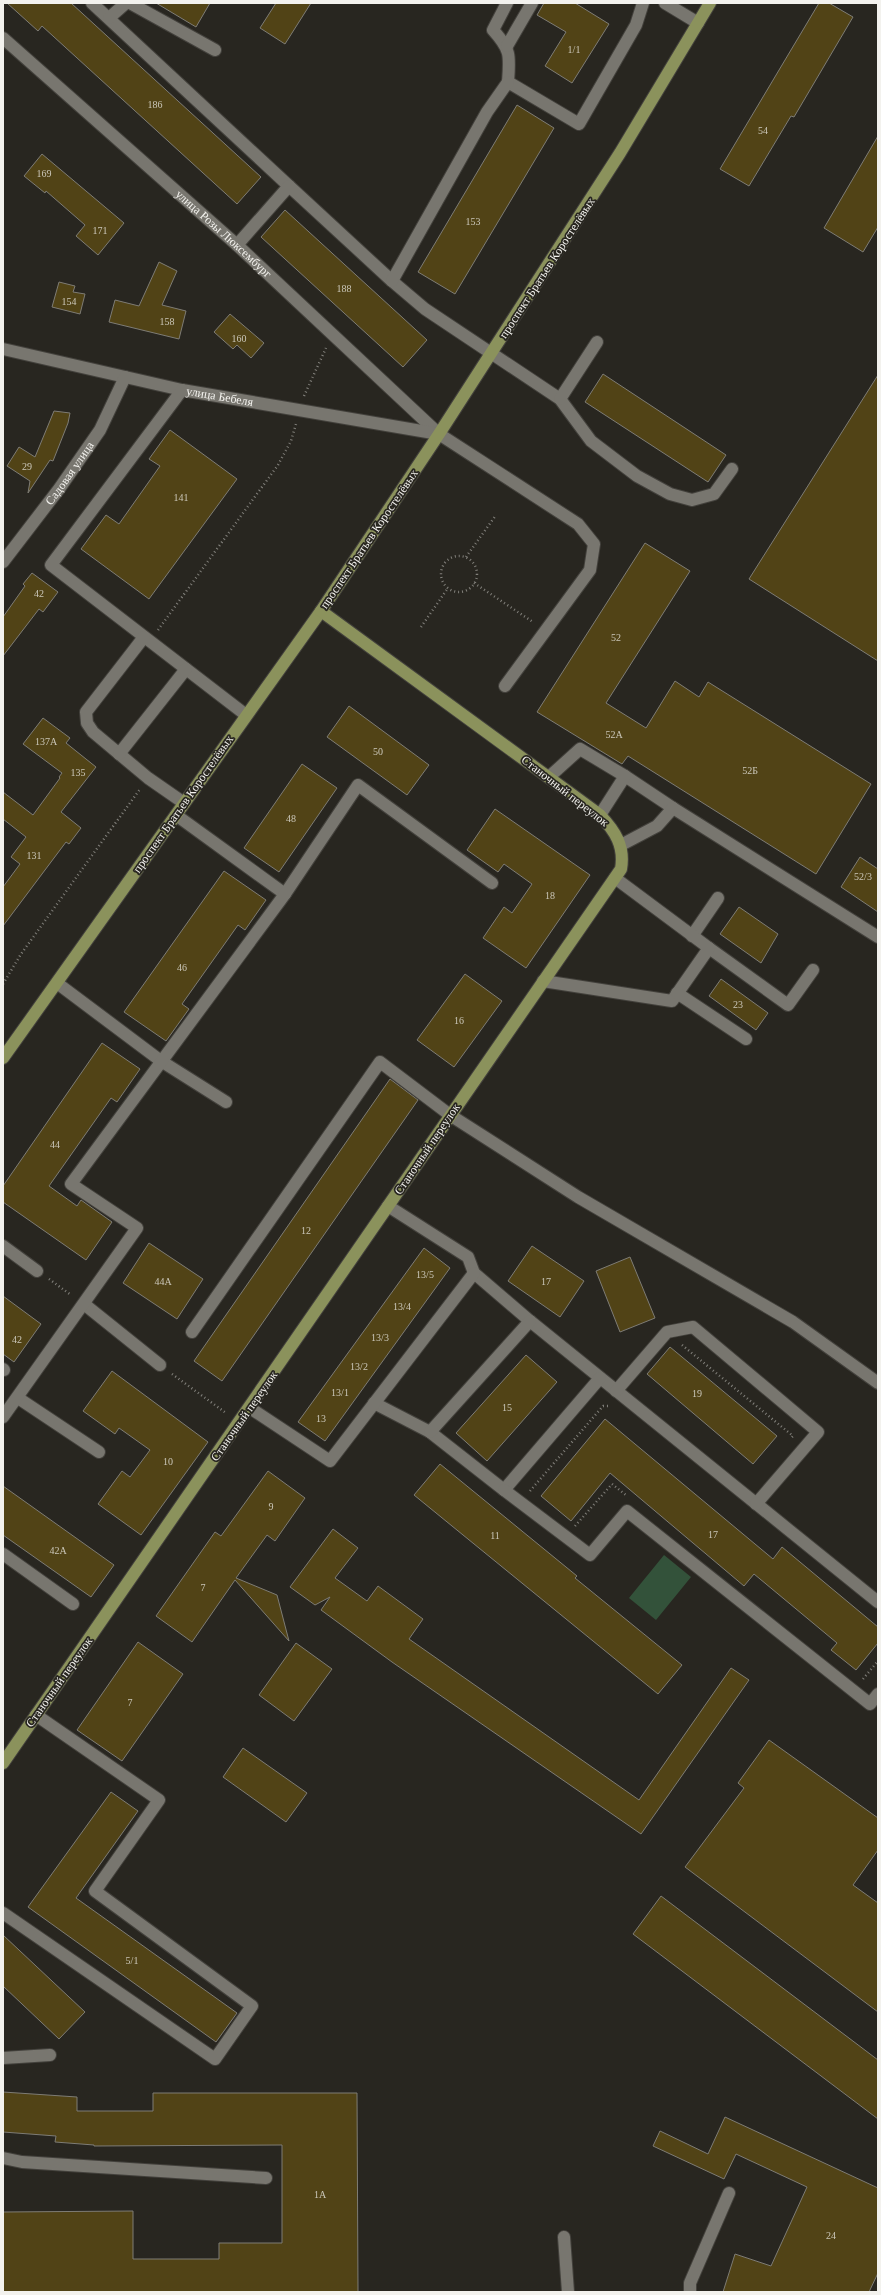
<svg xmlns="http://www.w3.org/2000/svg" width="881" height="2295" font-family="'Times New Roman',serif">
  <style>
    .green { fill: #33523a }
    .building { fill: #514316; stroke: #7e7c75 }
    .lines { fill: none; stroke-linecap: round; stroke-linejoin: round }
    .minor-casing { stroke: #43413c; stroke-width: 14 }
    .major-casing { stroke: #43413c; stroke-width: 14 }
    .path { stroke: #82807b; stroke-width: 2.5; stroke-dasharray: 1 3; stroke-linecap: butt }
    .minor { stroke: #78766f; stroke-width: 12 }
    .major { stroke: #8b925c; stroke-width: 12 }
    .labels { text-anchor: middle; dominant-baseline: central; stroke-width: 3.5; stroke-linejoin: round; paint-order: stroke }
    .number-label { font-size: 10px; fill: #cac6b8 }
    .street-label { font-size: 12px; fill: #f3f2ee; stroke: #282620 }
  </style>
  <rect width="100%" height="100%" fill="#282620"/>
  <polygon class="green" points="664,1555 691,1577 656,1620 629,1598"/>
  <g class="building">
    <polygon points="7,3 71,3 261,177 237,204 42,26 38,31"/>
    <polygon points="156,3 210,3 196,27"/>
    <polygon points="276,3 311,3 285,44 260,28"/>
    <polygon points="544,3 575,3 609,24 572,83 545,66 566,32 537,15"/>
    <polygon points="819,3 829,3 853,17 794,117 791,116 749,186 720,169"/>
    <polygon points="517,105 554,128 455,294 418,272"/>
    <polygon points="878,136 878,227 863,252 824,228"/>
    <polygon points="42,154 124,223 98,255 76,236 85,225 46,191 45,193 24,176"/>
    <polygon points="285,210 427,340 403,367 261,237"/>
    <polygon points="159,262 177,271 162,305 186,311 179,339 109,322 115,300 139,306"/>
    <polygon points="59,282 75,286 73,292 85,294 80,314 52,307"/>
    <polygon points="230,314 264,343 251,358 237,345 233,349 214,332"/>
    <polygon points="603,374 726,455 708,482 585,402"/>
    <polygon points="878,375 878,661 749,579"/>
    <polygon points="54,411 70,413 68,423 53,461 50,460 28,493 30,481 7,466 19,447 35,457"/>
    <polygon points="170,430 237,479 149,599 81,549 106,515 119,524 160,466 149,459"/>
    <polygon points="645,543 690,571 606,703 646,728 675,681 699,697 708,682 871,784 816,874 628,756 622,764 537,712"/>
    <polygon points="32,573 58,592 43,612 39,609 3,656 3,617 25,586 23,584"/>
    <polygon points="349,706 429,765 407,795 327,737"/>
    <polygon points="43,718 70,738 66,743 96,767 61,812 81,828 69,844 66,842 3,926 3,887 20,864 11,857 26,837 3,819 3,792 33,815 60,778 59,777 62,773 23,744"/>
    <polygon points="302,764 337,788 279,872 244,848"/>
    <polygon points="495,809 590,875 526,968 483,938 504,907 512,913 532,884 504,864 498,872 467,850"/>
    <polygon points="860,857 878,869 878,912 841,887"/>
    <polygon points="224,871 266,900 245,930 238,925 182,1004 189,1009 166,1041 124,1012"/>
    <polygon points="739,907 778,934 761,963 720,934"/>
    <polygon points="465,974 502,1001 454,1067 417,1040"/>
    <polygon points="721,979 768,1013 756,1030 709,996"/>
    <polygon points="102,1043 140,1069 117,1102 111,1098 49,1186 77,1206 81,1200 112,1222 86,1260 3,1202 3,1186"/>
    <polygon points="390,1079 418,1100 222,1381 194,1361"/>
    <polygon points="149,1243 203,1279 177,1319 123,1283"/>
    <polygon points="532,1246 584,1281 560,1317 508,1281"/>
    <polygon points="424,1248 450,1268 325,1441 298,1422"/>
    <polygon points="630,1257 655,1318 620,1332 596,1271"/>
    <polygon points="3,1296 41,1324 14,1362 3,1354"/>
    <polygon points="670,1347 777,1436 753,1464 647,1374"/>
    <polygon points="526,1355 557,1382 487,1461 456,1433"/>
    <polygon points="112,1371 208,1442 141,1535 98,1504 122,1471 130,1477 150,1450 119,1428 115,1434 83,1411"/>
    <polygon points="605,1419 773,1559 782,1547 878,1627 878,1643 856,1670 831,1650 837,1643 754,1574 744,1586 610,1473 571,1521 541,1496"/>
    <polygon points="440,1464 577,1576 575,1578 682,1665 658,1694 414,1495"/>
    <polygon points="268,1471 305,1498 275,1541 267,1535 236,1578 277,1595 289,1641 235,1580 192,1642 156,1616 215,1532 221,1536"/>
    <polygon points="3,1486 114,1565 91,1597 3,1535"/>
    <polygon points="333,1529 358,1548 335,1578 367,1601 378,1586 423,1619 409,1639 639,1800 731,1668 749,1680 641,1834 392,1662 321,1610 330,1597 315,1605 290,1587"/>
    <polygon points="138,1642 183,1674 122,1761 77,1730"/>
    <polygon points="296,1643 332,1669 294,1721 259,1695"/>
    <polygon points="769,1740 878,1818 878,1850 853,1885 878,1903 878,2012 685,1867 744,1788 738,1783"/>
    <polygon points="243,1748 307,1793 286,1822 223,1777"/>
    <polygon points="111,1792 138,1811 76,1898 237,2013 216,2042 28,1907"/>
    <polygon points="661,1896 878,2060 878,2119 633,1934"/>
    <polygon points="3,1935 85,2012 59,2039 3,1986"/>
    <polygon points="3,2092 77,2097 77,2111 153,2111 153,2093 357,2093 358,2292 3,2292 3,2212 133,2211 133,2259 219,2259 219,2243 282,2243 282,2145 94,2146 94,2145 55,2142 56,2136 3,2132"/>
    <polygon points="725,2117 878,2188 878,2273 869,2292 723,2292 735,2254 771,2266 807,2187 736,2154 724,2179 653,2146 660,2131 708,2154"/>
  </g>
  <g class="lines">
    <defs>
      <g id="minor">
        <polyline points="92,3 289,186"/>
        <polyline points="130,3 215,50"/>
        <path d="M507,3l-14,27c18,20 17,25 15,52l71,42 57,-99 7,-22"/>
        <polyline points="665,3 698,23"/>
        <polyline points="109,18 126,3"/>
        <path id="s1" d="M3,38l234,207 202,189 139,90 16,20 -4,26 -85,116"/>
        <polyline points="507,46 532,3"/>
        <polyline points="237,245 289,186 392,281 425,309 560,399 591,441 637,476 670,494 692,500 714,494 732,469"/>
        <polyline points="392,281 487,112 508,82"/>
        <path id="s2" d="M3,349l179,41 257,44"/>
        <polyline points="182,390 51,565 246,715"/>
        <polyline points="560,399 597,342"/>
        <path id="s3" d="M3,562l56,-73 41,-59 25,-53"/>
        <polyline points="144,637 86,712 87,723 93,732 148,778 184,803"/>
        <polyline points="119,754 186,669"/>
        <polyline points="625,776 673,808"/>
        <polyline points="549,777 580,749 625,776 600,815"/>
        <polyline points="176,815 285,894"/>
        <polyline points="621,845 657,826 673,808 878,937"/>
        <polyline points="692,936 718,898"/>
        <polyline points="709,948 788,1005 813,970"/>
        <polyline points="543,981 672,1001 709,948 615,878"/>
        <polyline points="57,983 161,1061 226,1102"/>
        <polyline points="677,993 746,1039"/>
        <polyline points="388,1206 468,1257 474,1273 530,1321 878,1602"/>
        <polyline points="3,1246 37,1271"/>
        <polyline points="84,1304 160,1365"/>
        <polyline points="192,1332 380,1062 450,1115 578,1197 793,1322 878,1383"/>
        <polyline points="3,1369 4,1370"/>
        <polyline points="616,1391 667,1332 693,1327 818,1432 756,1504"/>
        <polyline points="18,1398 99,1452"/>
        <polyline points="374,1403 430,1432 504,1490 600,1378"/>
        <polyline points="250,1408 330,1461 474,1273"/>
        <polyline points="3,1417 137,1228 71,1184 285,894 358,785 492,883"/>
        <polyline points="430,1432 530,1321"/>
        <polyline points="504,1490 590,1555 627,1511 870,1704 878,1694"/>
        <polyline points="3,1554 73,1604"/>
        <polyline points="3,1913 215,2059 252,2006 95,1891 159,1800 36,1715"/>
        <polyline points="3,2058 50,2055"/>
        <polyline points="3,2158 22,2162 266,2178"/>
        <polyline points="564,2237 568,2292"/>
        <polyline points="690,2292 690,2283 729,2193"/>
      </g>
      <g id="major">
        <polyline points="3,1058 321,611 439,434 620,153 710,3"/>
        <path d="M3,1763l618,-894c4,-23 -6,-38 -21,-54l-279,-204"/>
      </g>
    </defs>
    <use href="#minor" class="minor-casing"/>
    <use href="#major" class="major-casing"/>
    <g class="path">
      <polyline points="304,396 326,348"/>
      <circle cx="459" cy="574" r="18"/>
      <polyline points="466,557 496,515"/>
      <polyline points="474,583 533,622"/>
      <polyline points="421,627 448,588"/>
      <polyline points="158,630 278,465 291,441 296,424"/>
      <polyline points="3,984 21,954 140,789"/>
      <polyline points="49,1279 71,1295"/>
      <polyline points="682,1345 793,1436 791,1438"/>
      <polyline points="172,1374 226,1413"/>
      <polyline points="530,1491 603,1406 610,1406"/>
      <polyline points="575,1526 612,1484 627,1496"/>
      <polyline points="863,1679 878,1661"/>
    </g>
    <use href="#minor" class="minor"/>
    <use href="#major" class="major"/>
  </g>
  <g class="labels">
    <g class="number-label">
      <text x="574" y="49">1/1</text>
      <text x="155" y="104">186</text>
      <text x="763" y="130">54</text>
      <text x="44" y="173">169</text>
      <text x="473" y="221">153</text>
      <text x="100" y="230">171</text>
      <text x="344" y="288">188</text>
      <text x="69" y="301">154</text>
      <text x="167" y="321">158</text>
      <text x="239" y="338">160</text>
      <text x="27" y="466">29</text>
      <text x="181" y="497">141</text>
      <text x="39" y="593">42</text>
      <text x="616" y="637">52</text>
      <text x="614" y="734">52А</text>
      <text x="46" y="741">137А</text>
      <text x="378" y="751">50</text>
      <text x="750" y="770">52Б</text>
      <text x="78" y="772">135</text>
      <text x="291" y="818">48</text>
      <text x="34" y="855">131</text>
      <text x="863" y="876">52/3</text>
      <text x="550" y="895">18</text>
      <text x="182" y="967">46</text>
      <text x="738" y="1004">23</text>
      <text x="459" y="1020">16</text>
      <text x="55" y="1144">44</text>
      <text x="306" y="1230">12</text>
      <text x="425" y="1274">13/5</text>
      <text x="163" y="1281">44А</text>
      <text x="546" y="1281">17</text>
      <text x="402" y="1306">13/4</text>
      <text x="380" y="1337">13/3</text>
      <text x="17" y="1339">42</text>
      <text x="359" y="1366">13/2</text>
      <text x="340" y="1392">13/1</text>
      <text x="697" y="1393">19</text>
      <text x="507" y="1407">15</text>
      <text x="321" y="1418">13</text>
      <text x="168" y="1461">10</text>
      <text x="271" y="1506">9</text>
      <text x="713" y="1534">17</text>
      <text x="495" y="1535">11</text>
      <text x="58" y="1550">42А</text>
      <text x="203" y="1587">7</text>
      <text x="130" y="1702">7</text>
      <text x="132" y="1960">5/1</text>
      <text x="320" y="2194">1А</text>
      <text x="831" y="2235">24</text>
    </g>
    <g class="street-label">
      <text stroke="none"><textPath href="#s1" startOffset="295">улица Розы Люксембург</textPath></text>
      <text transform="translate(547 268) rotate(-57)">проспект Братьев Коростелёвых</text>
      <text stroke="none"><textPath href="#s2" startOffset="222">улица Бебеля</textPath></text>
      <text stroke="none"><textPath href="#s3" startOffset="111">Садовая улица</textPath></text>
      <text transform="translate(369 539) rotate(-56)">проспект Братьев Коростелёвых</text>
      <text transform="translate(565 791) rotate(38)">Станочный переулок</text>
      <text transform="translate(183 804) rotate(-55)">проспект Братьев Коростелёвых</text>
      <text transform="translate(427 1149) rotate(-56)">Станочный переулок</text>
      <text transform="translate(244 1416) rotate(-55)">Станочный переулок</text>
      <text transform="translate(59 1682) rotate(-55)">Станочный переулок</text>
    </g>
  </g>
  <rect width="881" height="2295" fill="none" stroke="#f3f2ee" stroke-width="8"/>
</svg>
